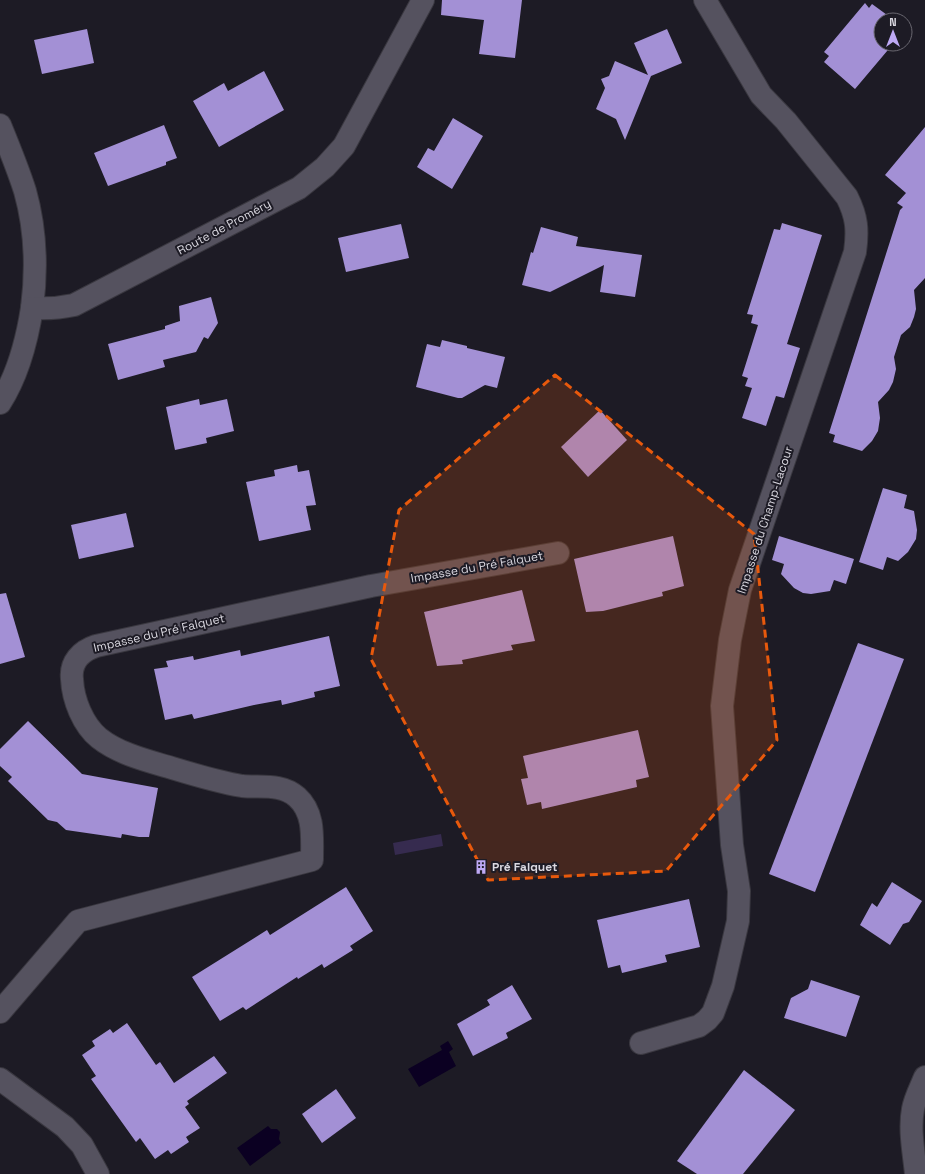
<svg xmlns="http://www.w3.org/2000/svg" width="925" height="1174" font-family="'Space Grotesk',sans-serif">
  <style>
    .green { fill: #362b4f }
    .water { fill: #0b0022 }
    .building { fill: #a390d5 }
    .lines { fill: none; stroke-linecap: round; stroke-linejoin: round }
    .minor-casing { stroke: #3a3840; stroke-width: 24 }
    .minor { stroke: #55525f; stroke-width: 22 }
    .marked { fill: #e8590c; fill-opacity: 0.2; stroke: #e8590c; stroke-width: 3; stroke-dasharray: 8 5; stroke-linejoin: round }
    .labels { text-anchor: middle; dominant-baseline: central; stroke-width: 4; stroke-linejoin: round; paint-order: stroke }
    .street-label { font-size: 12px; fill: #dad8e0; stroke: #1d1b25 }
    .poi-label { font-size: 12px; font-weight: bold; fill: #dad8e0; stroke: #1d1b25; text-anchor: start }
  </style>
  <rect width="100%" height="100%" fill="#1d1b25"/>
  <polygon class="green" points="441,834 443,846 395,855 393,843"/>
  <g class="water">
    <polygon points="448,1041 453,1049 449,1052 456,1066 419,1087 408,1069 442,1050 440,1046"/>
    <polygon points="268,1126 271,1129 277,1129 280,1132 279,1139 281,1143 250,1166 237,1148"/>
  </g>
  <g class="building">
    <polygon points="442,0 522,0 515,58 479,54 484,20 441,15"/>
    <polygon points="865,3 869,8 872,4 894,20 881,20 881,44 893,44 855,89 824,62 829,56 824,52"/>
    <polygon points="87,29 94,63 42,74 34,40"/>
    <polygon points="667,29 682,63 651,76 625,140 616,119 596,109 605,88 601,79 609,76 615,61 648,75 634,43"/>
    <polygon points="264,71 284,110 219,147 193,101 224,83 228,91"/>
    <polygon points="453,118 483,136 452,189 417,167 428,148 434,151"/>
    <polygon points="164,125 177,158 166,162 166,165 108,186 94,153"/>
    <polygon points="925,127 925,278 914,290 916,309 914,317 910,327 901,335 894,357 896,369 893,382 889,390 878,402 880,418 878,431 872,441 862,451 833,442 835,435 829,433 900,210 903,207 897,203 906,193 885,175"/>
    <polygon points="782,223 822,235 787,344 800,348 784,398 776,396 766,426 742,418 752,388 745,386 748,378 742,376 758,325 751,323 753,315 747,314 774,229 780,230"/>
    <polygon points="401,224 409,258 346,272 338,238"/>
    <polygon points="541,227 578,237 576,246 642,255 635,297 600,292 604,265 550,292 522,285 531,252 533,253"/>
    <polygon points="211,297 218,323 208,339 204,337 196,352 163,360 165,367 118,380 108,344 165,329 165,326 180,321 179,306"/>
    <polygon points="442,340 467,346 467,348 505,357 497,388 485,385 462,398 458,398 416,387 427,344 440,347"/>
    <polygon points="199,399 200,405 227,399 234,431 206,438 207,443 175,450 166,407"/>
    <polygon points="600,410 627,440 588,477 561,447"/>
    <polygon points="297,465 298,472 309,470 316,505 306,506 311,530 259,541 246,482 275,476 274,470"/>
    <polygon points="883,488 907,495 904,508 914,511 917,530 916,539 908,552 898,561 887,557 883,570 859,562"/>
    <polygon points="126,513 134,547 79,559 71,525"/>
    <polygon points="673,536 684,586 662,592 663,596 603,611 586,612 574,559"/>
    <polygon points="779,536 854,559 846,584 834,580 830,591 811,594 803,593 794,588 781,574 784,564 772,560"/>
    <polygon points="522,590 535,641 511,645 513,650 462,660 463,664 437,666 424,612"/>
    <polygon points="6,593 25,657 0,664 0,594"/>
    <polygon points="329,636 340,686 314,692 315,697 282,705 281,700 254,705 194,719 192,714 165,720 154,669 168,667 166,661 193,656 194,660 240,650 241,656"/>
    <polygon points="858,643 904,659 815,892 769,874"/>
    <polygon points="28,721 82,774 158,788 149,837 139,837 122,834 121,838 66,830 57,822 48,820 8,781 12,777 0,766 0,749"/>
    <polygon points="638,730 649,777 636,780 637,787 542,809 541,802 527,805 521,779 528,778 523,756"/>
    <polygon points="892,882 922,901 909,922 903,924 890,945 860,925 872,903 877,907"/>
    <polygon points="346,887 373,931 350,946 353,950 324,968 322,964 298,979 297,977 246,1010 243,1007 220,1021 192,977 267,930 270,935"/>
    <polygon points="689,899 700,947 665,955 667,962 622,973 620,965 608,968 597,920"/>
    <polygon points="811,980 860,996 846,1037 784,1018 791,998 808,989"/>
    <polygon points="512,985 532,1019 506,1033 508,1038 473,1056 457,1024 490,1005 487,1000"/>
    <polygon points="127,1023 156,1065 160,1062 174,1083 214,1056 227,1073 187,1101 189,1104 185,1107 200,1128 186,1137 189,1142 171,1154 168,1150 155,1159 140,1138 136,1142 91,1079 96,1076 82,1055 95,1046 92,1041 110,1029 113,1033"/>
    <polygon points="744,1070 795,1110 743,1174 697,1174 677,1161"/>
    <polygon points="336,1089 356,1118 322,1143 302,1114"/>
  </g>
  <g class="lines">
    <defs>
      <g id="minor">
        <path d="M0,125c9,22 18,44 25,66 11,39 12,78 7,117"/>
        <path d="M0,403c18,-28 27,-63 32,-95 15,1 28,0 42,-3l225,-117 26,-21 19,-21 79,-146"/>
        <path d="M0,1012l78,-91 234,-61c0,-22 3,-47 -15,-63 -16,-14 -36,-9 -55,-11 -24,-4 -47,-11 -70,-18 -24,-7 -53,-14 -73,-30 -16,-13 -26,-38 -27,-59 -2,-17 9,-28 24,-33l275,-60 187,-33"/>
        <path d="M641,1043l58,-17 8,-6 6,-7 10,-27 15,-65 1,-30 -7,-46 -10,-139 8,-66 10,-50 115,-338c3,-22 2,-35 -8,-55l-61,-76 -25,-26 -56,-95"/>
        <polyline points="0,1079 65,1127 82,1145 98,1174"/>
        <path d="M916,1174c-2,-21 -7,-44 -3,-65 2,-11 8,-22 12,-32"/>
      </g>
    </defs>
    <use href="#minor" class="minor-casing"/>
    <use href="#minor" class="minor"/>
  </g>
  <path class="marked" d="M555,375l199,159 23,206 -111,131 -178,9 -117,-221 28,-149z"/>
  <defs>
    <symbol id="building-bare" viewBox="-9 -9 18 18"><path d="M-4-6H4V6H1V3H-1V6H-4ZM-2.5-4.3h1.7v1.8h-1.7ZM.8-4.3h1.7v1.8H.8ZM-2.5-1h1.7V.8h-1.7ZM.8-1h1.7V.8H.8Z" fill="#bea9f5" stroke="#1d1b25" stroke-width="2.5" paint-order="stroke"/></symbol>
  </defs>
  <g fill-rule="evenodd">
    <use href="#building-bare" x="471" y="857" width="20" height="20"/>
  </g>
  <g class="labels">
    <g class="street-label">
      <text transform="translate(224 227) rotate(-28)">Route de Proméry</text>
      <text transform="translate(765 520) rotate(-72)">Impasse du Champ-Lacour</text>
      <text transform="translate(477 567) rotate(-10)">Impasse du Pré Falquet</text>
      <text transform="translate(159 633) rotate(-13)">Impasse du Pré Falquet</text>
    </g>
    <g class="poi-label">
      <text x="492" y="867">Pré Falquet</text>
    </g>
  </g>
  <g transform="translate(893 32)"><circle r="19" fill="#1d1b25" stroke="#696770"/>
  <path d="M0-3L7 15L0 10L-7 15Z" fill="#bea9f5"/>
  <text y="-6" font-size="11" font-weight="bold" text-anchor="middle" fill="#dad8e0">N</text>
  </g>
</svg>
